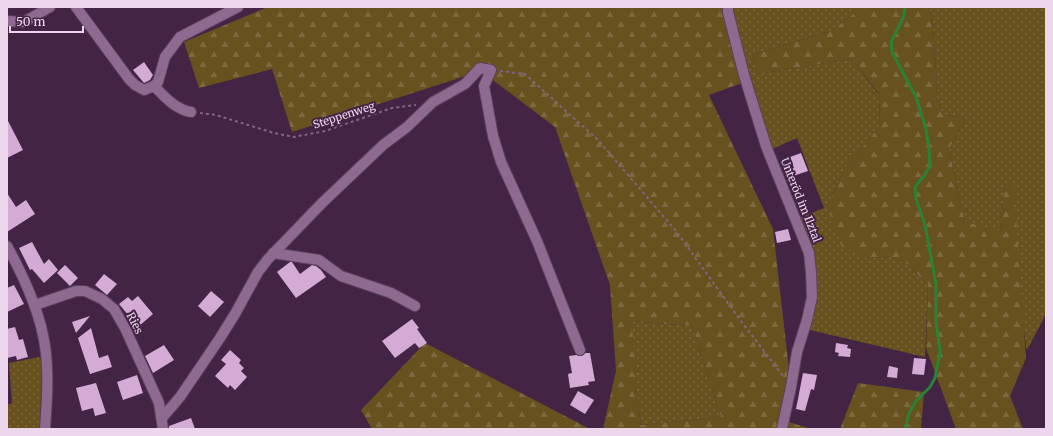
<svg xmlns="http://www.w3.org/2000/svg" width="1053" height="436" font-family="Merriweather,serif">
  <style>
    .grass { fill: url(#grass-dots) }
    .forest { fill: url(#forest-firs); fill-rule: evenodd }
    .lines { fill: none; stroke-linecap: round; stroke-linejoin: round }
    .stream { stroke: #298235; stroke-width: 3 }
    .building { fill: #d3abd4 }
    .minor-casing { stroke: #5c405d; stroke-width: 12 }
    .path { stroke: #816582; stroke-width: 2; stroke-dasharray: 3 3; stroke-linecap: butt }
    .minor { stroke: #8f6a90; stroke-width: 10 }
    .labels { text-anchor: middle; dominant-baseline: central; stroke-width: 4; stroke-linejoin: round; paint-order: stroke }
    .street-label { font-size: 11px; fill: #ecd7ec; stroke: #442445 }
  </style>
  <defs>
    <pattern id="grass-dots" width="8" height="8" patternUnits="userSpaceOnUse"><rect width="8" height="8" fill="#67511e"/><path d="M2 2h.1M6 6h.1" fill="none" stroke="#7d693f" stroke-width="1.8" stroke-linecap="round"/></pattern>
    <pattern id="forest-firs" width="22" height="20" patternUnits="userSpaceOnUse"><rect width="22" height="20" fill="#67511e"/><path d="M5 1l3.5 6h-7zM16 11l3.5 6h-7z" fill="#7d693f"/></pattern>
  </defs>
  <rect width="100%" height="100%" fill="#442445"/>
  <g class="grass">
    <polygon points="728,7 858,7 858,10 833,30 752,55 758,74 852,59 879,95 880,126 844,169 829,203 866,258 892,257 909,265 928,285 925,357 810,330 807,320 811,272 797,219 824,208 797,138 770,150"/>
    <polygon points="929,7 1046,7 1046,314 1027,350 1026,346 1005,183 1000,231 965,222 949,149 966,119 942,114 938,99 933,28"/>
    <polygon points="630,321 692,326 721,417 641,425 637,397"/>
    <polygon points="39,357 42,362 40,429 7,429 7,405 12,403 9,363"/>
  </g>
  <g class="forest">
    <path d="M268,7h457l17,76 -33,12 64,134 18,158 3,2 -5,33 22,7h-208l13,-58 -6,-86 -55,-158 -74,-56 -189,61 -20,-63 -73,19 -15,-46zM630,321l62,5 29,91 -80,8 -4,-28 -3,-57z"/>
    <polygon points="858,7 929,7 933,28 938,99 942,114 966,119 949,149 965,222 1000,230 1005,182 1014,185 1026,358 1010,396 1023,429 956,429 926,348 928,285 909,265 892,257 866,258 842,247 832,223 829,203 844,169 880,126 879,94 852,59 758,74 752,55 833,30 858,10"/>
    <polygon points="425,343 590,429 372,429 361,410"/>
    <polygon points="858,383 924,392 921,429 840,429"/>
  </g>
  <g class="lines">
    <polyline class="stream" points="905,7 903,18 891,42 892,52 916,97 926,129 929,149 930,166 924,176 915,187 916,199 925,225 936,284 936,321 940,352 935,378 930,387 916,401 909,413 905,429"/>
  </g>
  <g class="building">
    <polygon points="144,62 153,75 150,80 144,83 133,70"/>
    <polygon points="7,119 23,150 7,158"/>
    <polygon points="801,153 808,171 793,176 790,169 794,168 790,157"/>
    <polygon points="7,193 16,207 26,200 35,214 7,232"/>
    <polygon points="788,229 791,240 777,243 775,232"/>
    <polygon points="32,242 44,264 49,259 58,270 44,283 32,269 30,270 19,248"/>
    <polygon points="290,262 292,262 300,274 312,265 316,266 321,270 326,277 296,298 277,272"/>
    <polygon points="65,265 78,278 70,286 57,273"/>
    <polygon points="104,274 117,284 107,295 95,285"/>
    <polygon points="14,285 24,304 7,312 7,288"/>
    <polygon points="211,291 224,302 210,317 198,306"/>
    <polygon points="138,296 153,314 138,327 119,304 128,297 132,301"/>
    <polygon points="90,316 76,333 72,322"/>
    <polygon points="412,319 419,328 417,329 427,343 419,348 415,343 395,358 382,341"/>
    <polygon points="15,327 19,340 23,339 28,357 17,360 16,356 7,358 7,329"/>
    <polygon points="91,328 99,358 108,355 112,367 90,374 78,338"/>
    <polygon points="836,343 848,345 847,348 851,349 850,357 838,356 839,353 835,352"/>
    <polygon points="164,345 174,360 153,373 145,356"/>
    <polygon points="230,350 241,360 239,363 244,368 241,371 247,377 235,390 230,385 228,388 215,376 226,364 221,360"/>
    <polygon points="585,353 590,353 595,381 588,382 589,385 570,388 568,374 572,373 569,356 576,355 582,356"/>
    <polygon points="914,358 926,359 924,375 912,374"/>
    <polygon points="889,366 898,368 897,378 887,377"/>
    <polygon points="803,373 817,375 814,390 811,389 805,411 796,409"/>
    <polygon points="137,375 143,393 123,400 117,382"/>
    <polygon points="96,383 106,413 95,416 93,408 82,411 76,388"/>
    <polygon points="578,391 594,400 585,414 570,405"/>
    <polygon points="191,418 195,429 169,429 169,426"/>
  </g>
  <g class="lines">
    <defs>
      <g id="minor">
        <polyline points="76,7 129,79 135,85 144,90 154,86 158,82 165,57 180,37 238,7"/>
        <polyline points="728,7 728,12 744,75 766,146 809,253 811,272 812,297 807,320 797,352 791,387 782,429"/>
        <polyline points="7,21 24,22 50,7"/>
        <path d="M154,86c11,11 21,23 37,26"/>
        <path d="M7,246c17,31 33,65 38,100 4,27 2,56 0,83"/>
        <polyline points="273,253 319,260 341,276 391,293 415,306"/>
        <polyline points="35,305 76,291 85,291 102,299 114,309 125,328 159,403 163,429"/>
        <polyline points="162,418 180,397 220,338 235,314 258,272 268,259 323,202 383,145 407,127 433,102 465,84 480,68 491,70 484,86 493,136 501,162 537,241 580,350"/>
      </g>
    </defs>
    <use href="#minor" class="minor-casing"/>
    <g class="path">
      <polyline points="500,71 525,74 598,140 676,231 741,321 783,376"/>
      <polyline points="200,113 216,115 274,133 294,137 325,131 392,108 416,105"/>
    </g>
    <use href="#minor" class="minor"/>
  </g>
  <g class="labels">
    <g class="street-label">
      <text transform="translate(344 115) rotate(-18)">Steppenweg</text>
      <text transform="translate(801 200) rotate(68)">Unteröd im Ilztal</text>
      <text transform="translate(135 323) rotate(63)">Ries</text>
    </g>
  </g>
  <rect width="1053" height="436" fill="none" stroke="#ecd7ec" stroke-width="16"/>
  <path d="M10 26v6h73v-6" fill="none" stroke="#ecd7ec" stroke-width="2"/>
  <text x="16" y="26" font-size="12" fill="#ecd7ec" stroke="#442445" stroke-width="3" paint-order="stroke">50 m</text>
</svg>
